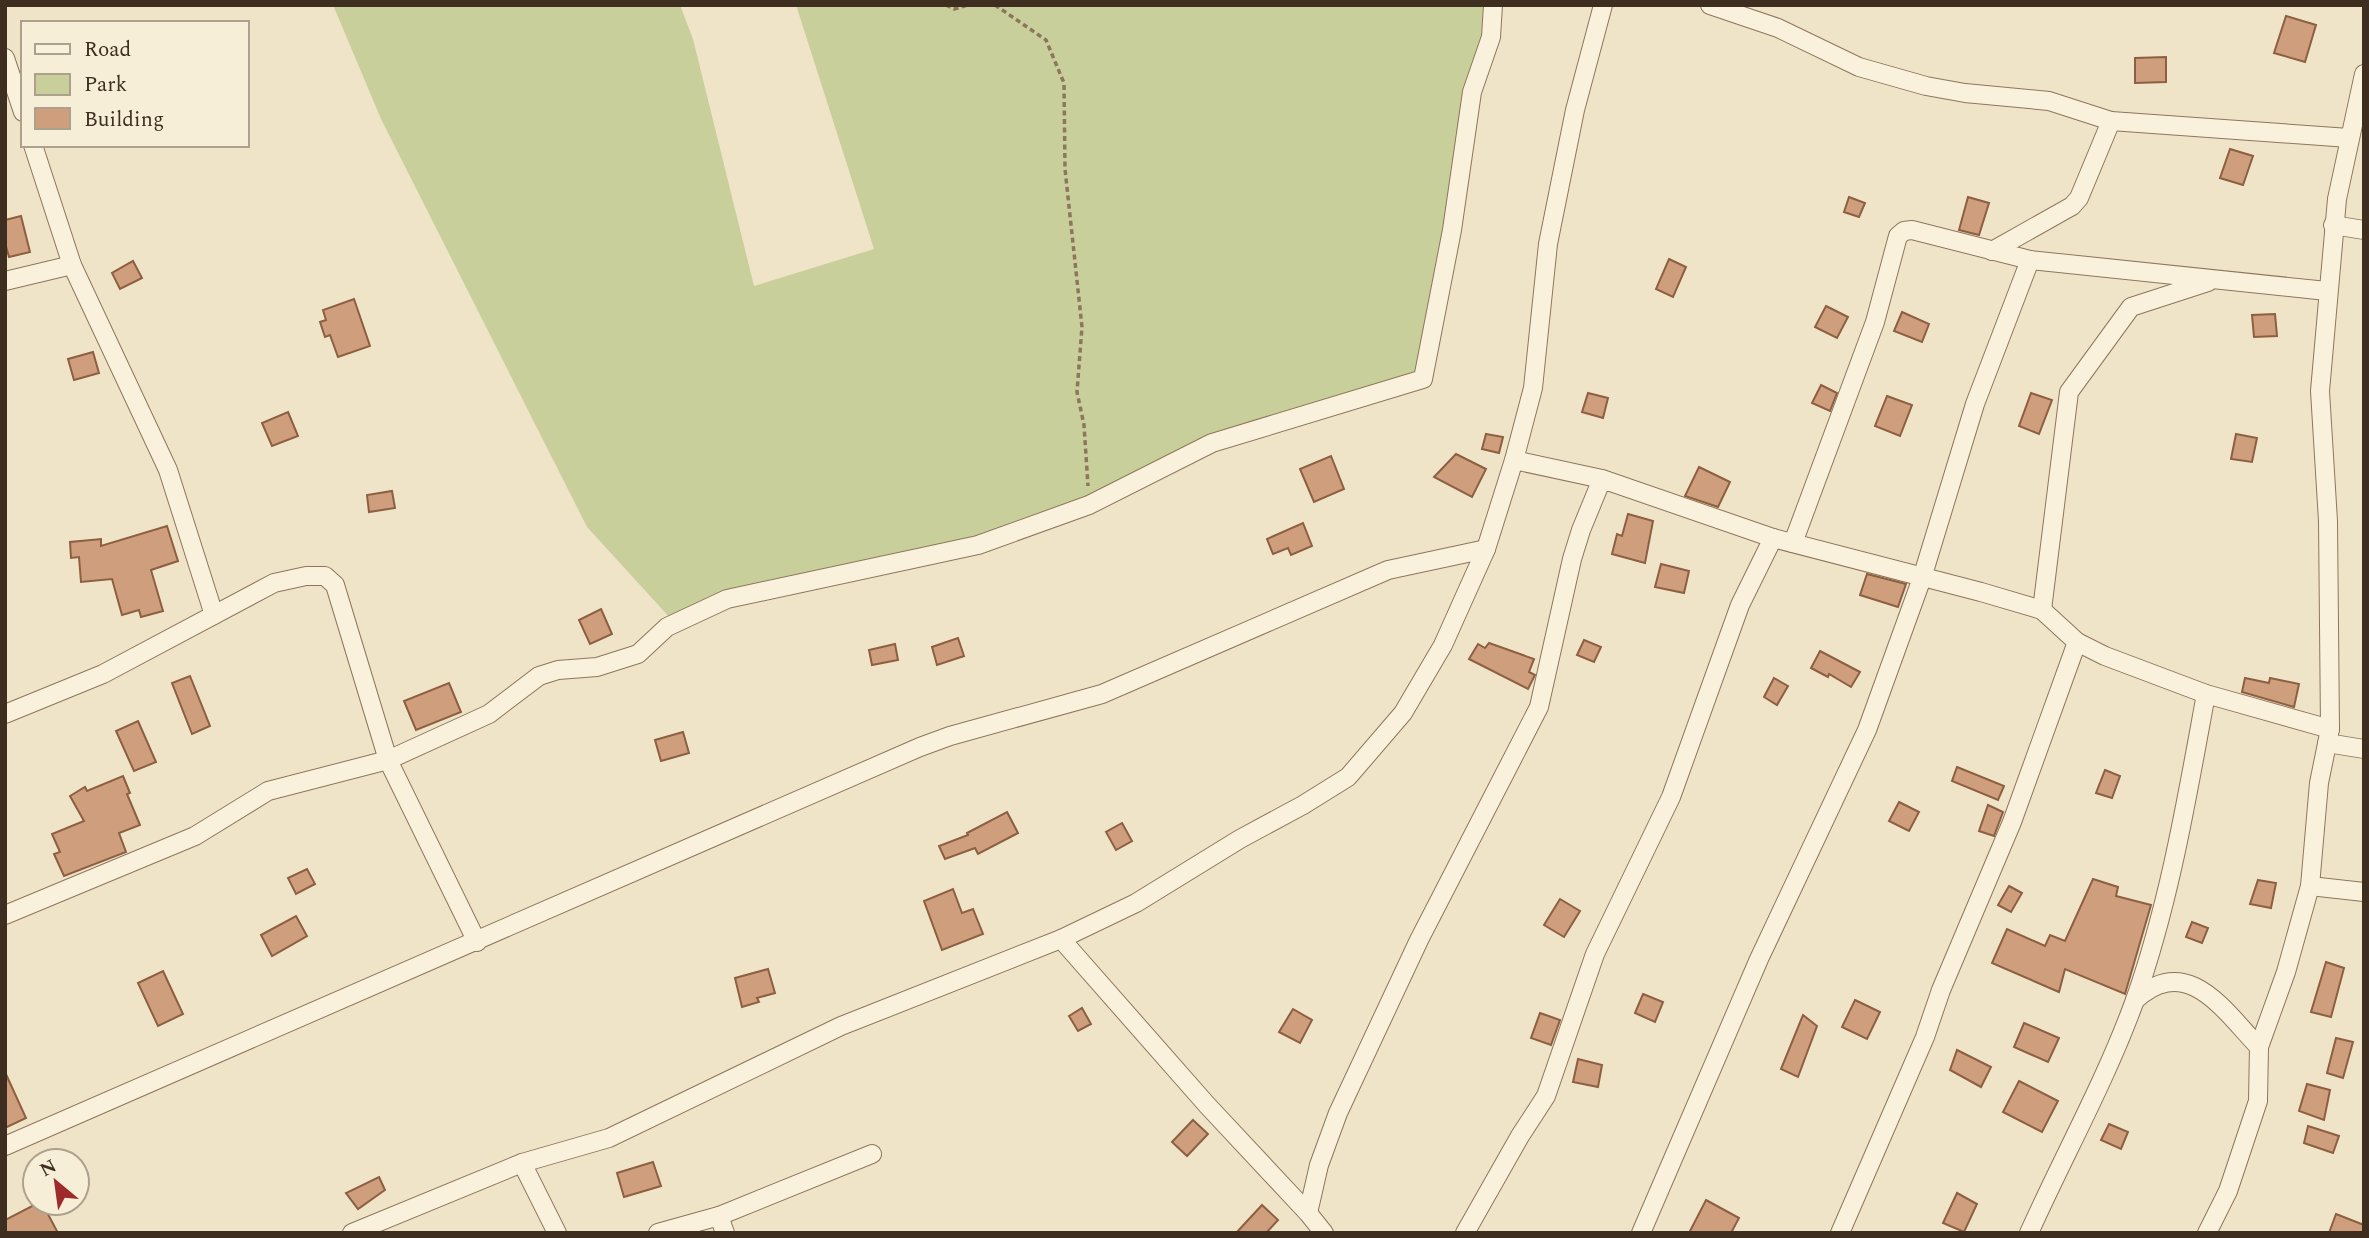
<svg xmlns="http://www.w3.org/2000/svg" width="2369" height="1238" font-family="Spectral,serif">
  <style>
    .green { fill: #c9cf9b }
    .building { fill: #cf9f7d; stroke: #8d5f41; stroke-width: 2 }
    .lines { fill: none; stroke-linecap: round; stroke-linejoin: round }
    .street-casing { stroke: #8d765c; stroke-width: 20 }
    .path { stroke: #8d765c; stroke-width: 3.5; stroke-dasharray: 5 3.5; stroke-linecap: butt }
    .street { stroke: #faf1dc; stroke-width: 18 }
  </style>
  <rect width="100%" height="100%" fill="#f0e4c8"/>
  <polygon class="green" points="333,5 680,5 693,39 754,286 874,249 796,5 1484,5 1478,80 1421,377 1191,459 949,560 713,608 682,631 587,527 381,119"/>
  <g class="building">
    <polygon points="2286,16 2316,25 2305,62 2274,53"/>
    <polygon points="2166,57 2166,82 2135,83 2135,58"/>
    <polygon points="2230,149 2253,156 2243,185 2220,178"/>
    <polygon points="1849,197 1865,203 1859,217 1844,212"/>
    <polygon points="1968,197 1989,203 1979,235 1959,230"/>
    <polygon points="21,216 30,252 9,257 5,243 5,220"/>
    <polygon points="1669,259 1686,267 1673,297 1656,289"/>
    <polygon points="133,261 142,278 120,289 112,273"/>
    <polygon points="354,299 370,346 338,357 330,335 325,337 320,322 326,320 323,310"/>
    <polygon points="1826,306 1848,317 1837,338 1815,327"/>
    <polygon points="1902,312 1929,324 1922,342 1894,331"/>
    <polygon points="2275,314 2277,336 2254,337 2252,315"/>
    <polygon points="93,352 99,373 74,380 68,359"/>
    <polygon points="1821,385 1837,393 1830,411 1812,403"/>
    <polygon points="1588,393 1608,398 1603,418 1582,412"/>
    <polygon points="2031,393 2052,400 2039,434 2019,426"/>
    <polygon points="1887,396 1912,405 1900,436 1875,426"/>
    <polygon points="288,412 298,436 272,446 262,423"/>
    <polygon points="1486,434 1503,437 1499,453 1482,449"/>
    <polygon points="2236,434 2257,438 2252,462 2231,459"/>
    <polygon points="1456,454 1486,469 1472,497 1434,477"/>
    <polygon points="1331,456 1344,489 1314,502 1300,469"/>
    <polygon points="1699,467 1730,482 1718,507 1685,496"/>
    <polygon points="392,491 395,508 369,512 367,495"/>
    <polygon points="1628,514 1653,521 1645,563 1612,554 1617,534 1622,536"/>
    <polygon points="1303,523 1312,546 1291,555 1288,548 1273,554 1267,539"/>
    <polygon points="167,526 178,561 151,570 163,611 141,617 139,610 122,615 112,579 81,582 79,557 71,558 70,542 101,539 101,546"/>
    <polygon points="1661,564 1689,571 1684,593 1655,587"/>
    <polygon points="1867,574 1906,584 1898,607 1860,595"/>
    <polygon points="601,609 612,634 590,644 579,620"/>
    <polygon points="958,638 964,656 937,665 932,647"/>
    <polygon points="1584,640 1601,647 1594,662 1577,655"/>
    <polygon points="1489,643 1534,659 1529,672 1535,675 1528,689 1469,659 1478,644 1485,648"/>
    <polygon points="895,644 898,660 872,665 869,650"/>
    <polygon points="1820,651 1860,672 1851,687 1829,674 1828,677 1811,668"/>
    <polygon points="190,676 210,726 192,734 172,683"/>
    <polygon points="1774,678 1788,686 1777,705 1764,697"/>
    <polygon points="2245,678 2269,683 2270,678 2299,684 2294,707 2242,692"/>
    <polygon points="449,683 461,712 416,730 404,701"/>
    <polygon points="138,721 156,762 134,771 116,731"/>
    <polygon points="683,732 689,753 661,761 655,740"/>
    <polygon points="1957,767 2004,786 1998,800 1952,781"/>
    <polygon points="2105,770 2120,776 2112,798 2096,793"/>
    <polygon points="123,776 130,793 127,794 140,825 119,833 126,852 64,876 54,854 60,852 52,834 84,821 70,796 85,787 87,791"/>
    <polygon points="1899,802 1919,812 1909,831 1889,821"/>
    <polygon points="1988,805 2003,812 1994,836 1979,831"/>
    <polygon points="1007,812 1018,833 978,854 975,848 945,859 939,846 968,835 967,833"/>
    <polygon points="1122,823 1132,841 1116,850 1106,832"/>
    <polygon points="307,869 315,884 296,894 288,878"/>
    <polygon points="2093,879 2118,887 2116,896 2151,905 2125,994 2065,969 2059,992 1992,963 2007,929 2045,946 2050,935 2065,941"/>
    <polygon points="2258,880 2276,883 2271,908 2250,904"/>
    <polygon points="2009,886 2022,893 2011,912 1998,905"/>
    <polygon points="953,889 962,913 973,909 983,934 942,950 924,901"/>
    <polygon points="1560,899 1580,911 1564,937 1544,925"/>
    <polygon points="296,916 307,936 272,956 261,935"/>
    <polygon points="2192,922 2208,928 2202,943 2186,937"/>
    <polygon points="2326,962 2344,968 2331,1017 2311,1012"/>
    <polygon points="768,969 775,993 757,998 759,1002 742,1007 735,978"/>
    <polygon points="163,971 183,1014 158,1026 138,983"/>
    <polygon points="1643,994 1663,1002 1655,1022 1635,1013"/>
    <polygon points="1855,1000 1880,1012 1867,1039 1842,1027"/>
    <polygon points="1082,1008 1091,1024 1078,1031 1069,1016"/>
    <polygon points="1293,1009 1312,1020 1300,1043 1279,1032"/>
    <polygon points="1540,1013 1560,1020 1551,1045 1531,1038"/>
    <polygon points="1803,1015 1817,1026 1798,1077 1781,1069"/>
    <polygon points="2024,1023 2059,1038 2048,1062 2014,1047"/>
    <polygon points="2336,1038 2353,1042 2343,1078 2327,1073"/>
    <polygon points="1957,1050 1991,1067 1981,1087 1950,1070"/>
    <polygon points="1578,1059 1602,1065 1598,1087 1573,1082"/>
    <polygon points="5,1072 26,1118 5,1128"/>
    <polygon points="2019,1081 2058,1101 2042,1132 2003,1112"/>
    <polygon points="2307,1084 2330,1090 2324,1120 2299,1111"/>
    <polygon points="1193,1120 1208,1134 1187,1156 1172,1142"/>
    <polygon points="2109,1124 2128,1132 2121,1149 2101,1140"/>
    <polygon points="2308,1126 2339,1136 2333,1153 2304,1143"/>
    <polygon points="653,1162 661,1186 624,1197 617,1173"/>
    <polygon points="379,1177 385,1190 358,1209 346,1193"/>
    <polygon points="1957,1193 1977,1204 1964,1232 1943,1223"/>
    <polygon points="1706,1200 1739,1218 1731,1233 1689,1233"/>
    <polygon points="38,1203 42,1203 58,1233 5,1233 5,1220"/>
    <polygon points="1262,1205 1278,1220 1266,1233 1236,1233"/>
    <polygon points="2336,1214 2364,1225 2364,1233 2329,1233"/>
  </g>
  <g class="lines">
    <defs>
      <g id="street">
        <polyline points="1710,5 1778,28 1859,67 1926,86 1965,93 2049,101 2111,121 2349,138"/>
        <polyline points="5,58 23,112"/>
        <polyline points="33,145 72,265 168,470 214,615"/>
        <polyline points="2333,225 2364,230"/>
        <polyline points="1992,251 2072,206 2079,198 2111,121"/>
        <polyline points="5,281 72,265"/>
        <polyline points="1514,460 1602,479"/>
        <polyline points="1793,543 1875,322 1898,236 1904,231 1912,230 2030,260 2327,291"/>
        <polyline points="2042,610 2069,392 2131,307 2208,282"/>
        <polyline points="5,714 103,674 274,583 306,576 325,576 335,585 388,760 477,942"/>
        <polyline points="2327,743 2364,749"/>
        <polyline points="2310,886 2364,892"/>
        <polyline points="5,915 195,836 268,791 388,760 489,714 539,676 558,670 597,667 638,654 667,627 727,599 978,545 1089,505 1212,443 1423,379 1452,230 1472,92 1491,37 1493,5"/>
        <polyline points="1061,939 1207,1105 1308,1213 1324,1233"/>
        <path d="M2135,1000c53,-48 89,11 124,47"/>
        <polyline points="5,1146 920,747 950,736 1102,694 1388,570 1486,549"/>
        <polyline points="522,1163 557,1233"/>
        <polyline points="1308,1213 1319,1165 1338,1113 1419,940 1539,707 1572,559 1581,530 1602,479 1773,538 1981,592 2042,610 2077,642 2105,656 2206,694 2330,729"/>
        <polyline points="719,1216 872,1154"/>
        <polyline points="352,1233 522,1163 609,1138 841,1026 1061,939 1136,903 1240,839 1303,805 1348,777 1403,713 1443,645 1486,549 1514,460 1533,388 1548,244 1575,110 1603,5"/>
        <polyline points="658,1233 719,1216 725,1233"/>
        <polyline points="1465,1233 1520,1136 1546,1096 1595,954 1671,797 1740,605 1773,538"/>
        <polyline points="1641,1233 1759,959 1867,730 1922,578 1975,404 2030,260"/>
        <polyline points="1840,1233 1925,1037 1941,990 2012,822 2077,642"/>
        <path d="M2029,1233c35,-78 77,-153 106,-233 35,-99 52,-203 71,-306"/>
        <polyline points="2207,1233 2228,1191 2258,1101 2259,1047 2286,972 2310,886 2319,783 2330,729 2328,521 2320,391 2337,199 2364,74"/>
      </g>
    </defs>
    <use href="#street" class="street-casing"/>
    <g class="path">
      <polyline points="946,5 954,9 968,5"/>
      <polyline points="995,5 1046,40 1064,83 1065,169 1082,327 1077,392 1084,425 1088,486"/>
    </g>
    <use href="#street" class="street"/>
  </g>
  <rect width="2369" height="1238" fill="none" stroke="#3d2e20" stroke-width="14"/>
  <rect x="21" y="21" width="228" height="126" fill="#f7eed8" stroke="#ada18e" stroke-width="2"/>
  <rect x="35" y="44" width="35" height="10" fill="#faf1dc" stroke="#ada18e" stroke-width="2"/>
  <text x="84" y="56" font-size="21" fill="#3d2e20">Road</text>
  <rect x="35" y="74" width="35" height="21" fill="#c9cf9b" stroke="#ada18e" stroke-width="2"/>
  <text x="84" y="91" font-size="21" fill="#3d2e20">Park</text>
  <rect x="35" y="108" width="35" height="21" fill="#cf9f7d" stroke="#ada18e" stroke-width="2"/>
  <text x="84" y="126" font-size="21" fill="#3d2e20">Building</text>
  <g transform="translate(56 1182) rotate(331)"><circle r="33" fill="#f7eed8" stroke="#ada18e" stroke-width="2"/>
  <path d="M0-5L12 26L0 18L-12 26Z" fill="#9e2a2b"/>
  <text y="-10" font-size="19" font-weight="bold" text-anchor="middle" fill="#3d2e20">N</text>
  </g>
</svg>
